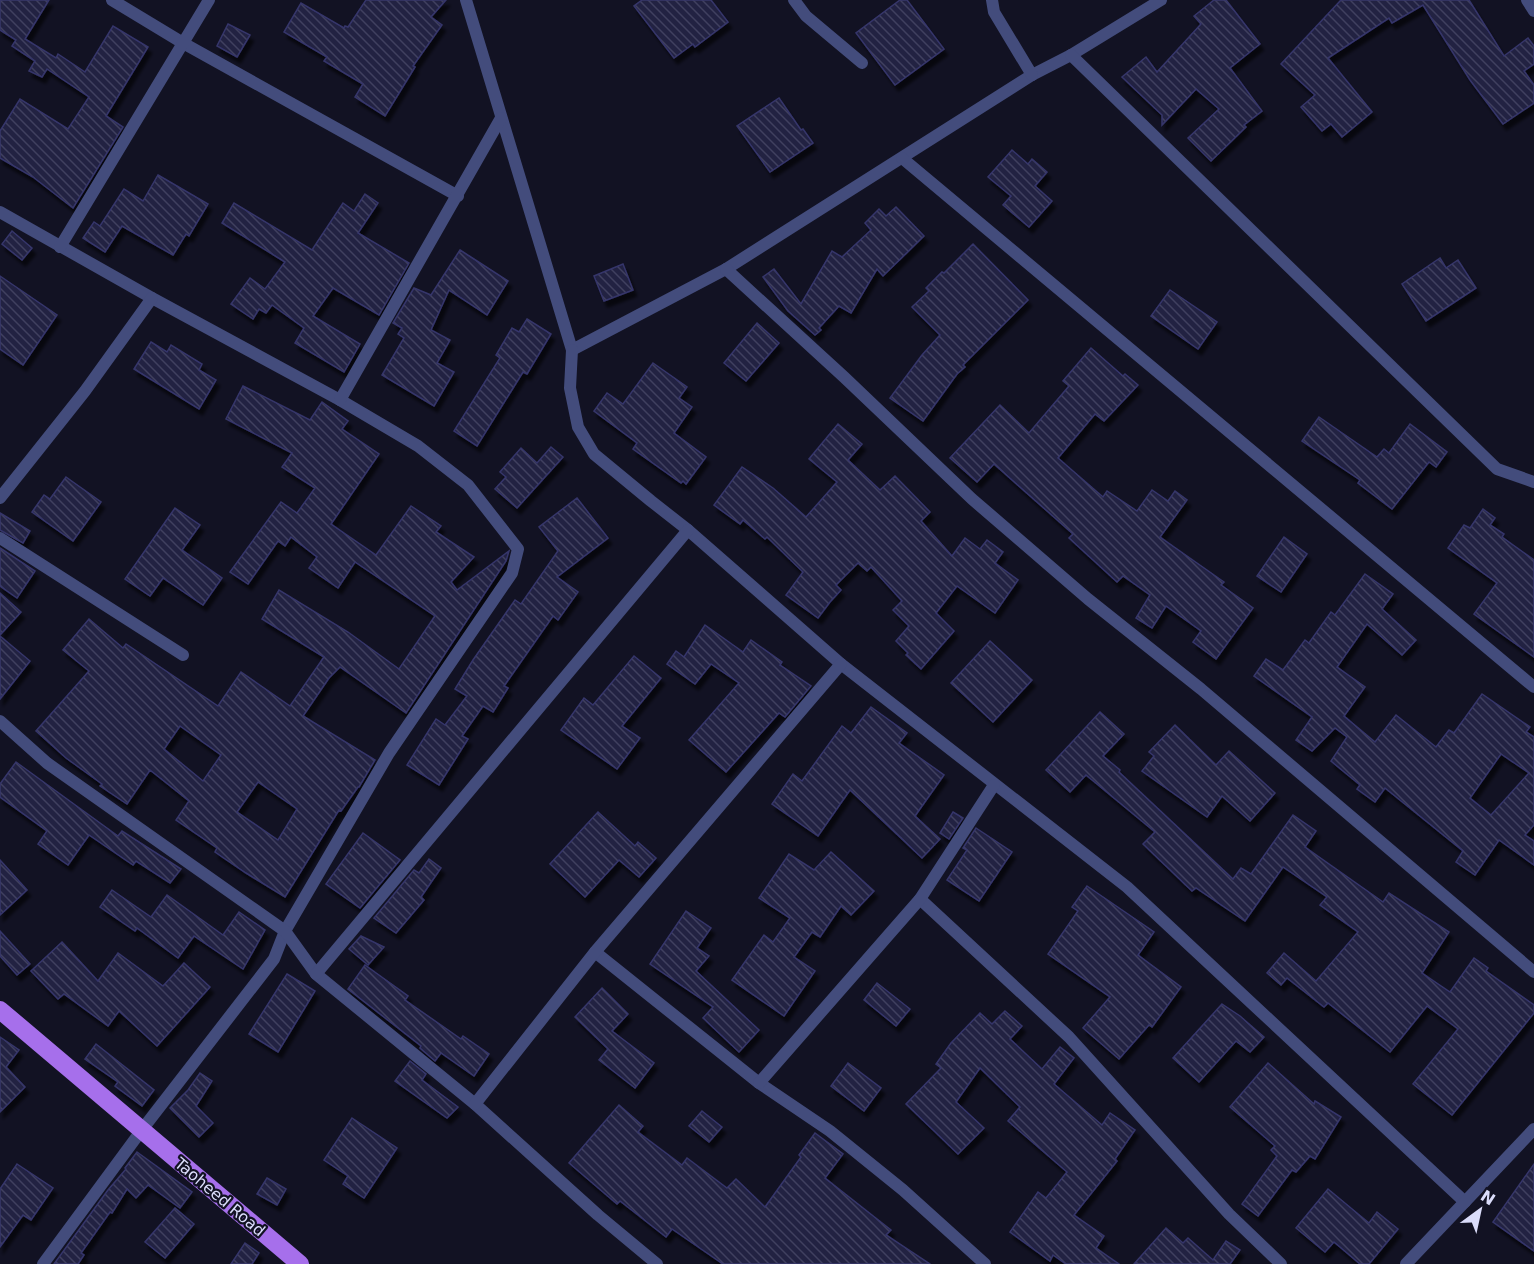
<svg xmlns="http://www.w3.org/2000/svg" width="1534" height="1264" font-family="'DejaVu Sans',sans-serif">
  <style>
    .building { fill: url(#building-back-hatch); stroke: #36366b; stroke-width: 1.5; fill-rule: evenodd; filter: url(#shadow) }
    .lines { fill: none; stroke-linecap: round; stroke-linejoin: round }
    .street { stroke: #434c7c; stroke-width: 12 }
    .primary { stroke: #a66feb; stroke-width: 18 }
    .labels { text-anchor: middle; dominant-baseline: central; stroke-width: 4.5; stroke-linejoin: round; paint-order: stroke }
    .street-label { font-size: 16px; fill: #dadcfa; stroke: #121223 }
  </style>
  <defs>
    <pattern id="building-back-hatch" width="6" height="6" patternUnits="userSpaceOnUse" patternTransform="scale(1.5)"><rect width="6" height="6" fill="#212142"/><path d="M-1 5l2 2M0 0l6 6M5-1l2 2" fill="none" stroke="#41415e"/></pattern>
    <filter id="shadow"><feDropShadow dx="3.5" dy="6" stdDeviation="1.5" flood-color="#0009"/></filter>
  </defs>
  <rect width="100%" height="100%" fill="#121223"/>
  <g class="building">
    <polygon points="0,0 49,0 25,39 56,58 58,54 85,72 113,26 148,47 106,116 123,127 73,208 33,177 0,158 0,131 20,99 68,129 89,97 47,69 42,77 29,71 35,61 12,46 16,40 0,30"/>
    <polygon points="366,0 446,0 431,17 442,25 413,66 415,67 385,116 355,97 363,84 324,61 327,57 284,32 301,3 344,28 345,26 348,27"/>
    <polygon points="642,0 711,0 728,22 695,47 693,44 674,58 634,6"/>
    <polygon points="900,0 907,0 944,49 895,85 856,33"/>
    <polygon points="1214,0 1226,0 1260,44 1230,68 1262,111 1244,125 1246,127 1211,161 1188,138 1219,109 1196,89 1162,125 1162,115 1122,77 1146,57 1157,72 1201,24 1194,16"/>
    <polygon points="1341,0 1469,0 1504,56 1528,38 1534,46 1534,64 1524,71 1534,85 1534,103 1503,124 1470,80 1423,5 1392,23 1389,18 1328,58 1372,112 1342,137 1331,124 1322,131 1301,107 1315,95 1281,64"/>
    <polygon points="228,24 250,35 237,57 217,46"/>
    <polygon points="779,98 801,130 803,129 813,143 770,172 737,126"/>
    <polygon points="1012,150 1028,164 1032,159 1047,172 1035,186 1052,201 1029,227 1003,205 1011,196 988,177"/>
    <polygon points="158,175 208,204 189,236 186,234 173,255 122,226 105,252 83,238 94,222 100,226 124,189 143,201"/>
    <polygon points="365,194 378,203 358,233 409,263 379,315 333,288 313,316 360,344 344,372 295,343 304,328 272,305 266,313 259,309 253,319 231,304 250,278 265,289 285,262 222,223 234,203 312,250 343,203 354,211"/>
    <polygon points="896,207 924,236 883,276 877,269 851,313 839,306 819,328 821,330 815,335 788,311 763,277 774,269 801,304 832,251 842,257 871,230 865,223 879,209 886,216"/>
    <polygon points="12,231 32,248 22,260 2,244"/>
    <polygon points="973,244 1028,300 963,365 965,367 957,374 923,421 890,398 922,355 940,335 912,307 929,291 926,288 942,272 944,273"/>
    <polygon points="460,250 508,281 487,315 449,290 431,330 450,340 437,363 454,372 434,406 382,375 404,338 398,334 402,328 393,323 414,288 431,295"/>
    <polygon points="1440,258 1446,268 1458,260 1476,288 1426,321 1402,284"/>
    <polygon points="623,264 633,290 604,301 594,276"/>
    <polygon points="0,276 57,315 23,365 0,349"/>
    <polygon points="1170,290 1217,322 1198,349 1151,316"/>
    <polygon points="527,319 551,334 527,374 523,372 477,446 454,431 500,358 496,355 512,328 519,332"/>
    <polygon points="757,323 779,343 746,381 724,363"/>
    <polygon points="151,342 167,352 171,345 202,364 199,370 216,380 199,409 134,369"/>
    <polygon points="1091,348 1123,376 1125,374 1138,385 1104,421 1095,414 1058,458 1103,497 1107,491 1137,511 1152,490 1168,501 1175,491 1187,500 1160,537 1224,582 1221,585 1253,608 1216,659 1193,642 1201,631 1166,606 1152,628 1136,618 1150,595 1123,576 1117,582 1069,538 1073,534 994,464 977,482 950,458 1000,405 1029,433 1069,386 1063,381"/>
    <polygon points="653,363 687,387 679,398 692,407 674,433 706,457 686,484 683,481 681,483 633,449 637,443 594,411 607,393 623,404"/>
    <path d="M243,386l67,34 12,-18 26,19 -6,8 37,25 -48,70 45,31 35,-49 30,20 -5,6 38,25 -23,25 6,8 52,-39 -3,10 -100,152 -66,-46 -11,11 -26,38 72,44 -16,27h-1l-17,24 -2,-1 -54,87 -39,-24 -31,-21 2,-4 -41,-28 13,-19 -39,-31 -23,34 -27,-18 2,-2 -36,-26 -30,-27 53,-60 -26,-21 26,-31 34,29 3,-4 92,62 23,-34 49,34 34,-49 -62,-38 17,-29 69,42 51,37 36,-53 -80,-54 -17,26 -29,-20 8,-11 -26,-20 -6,9 -7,-5 -30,43 -18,-12 51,-70 16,11 18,-25 -33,-21 10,-14 -66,-34zM180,726l41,29 -18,26 -39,-32zM258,782l39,27 -19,31 -41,-28z"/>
    <polygon points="1319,417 1377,457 1384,449 1389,453 1410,424 1447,452 1436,467 1429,462 1392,509 1358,483 1360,480 1302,441"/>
    <polygon points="838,424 862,444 848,460 880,490 895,476 930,512 921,521 952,556 965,538 980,549 987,540 1003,552 995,563 1018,580 995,613 957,586 936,613 954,631 921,669 906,655 908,653 896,641 909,626 893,610 902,601 871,567 867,571 858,563 836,585 841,590 830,602 818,618 786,595 803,572 767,537 765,539 743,520 740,524 714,505 742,467 773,488 806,517 837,482 809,459"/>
    <polygon points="551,447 563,457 517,508 495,489 506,477 500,472 521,448 537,463"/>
    <polygon points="66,477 101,502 73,541 32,512 44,495 50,499"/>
    <polygon points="577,498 608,538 557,577 578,592 558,620 553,616 504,686 508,688 493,712 483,706 462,736 468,739 439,785 407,765 436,719 445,725 467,696 455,689 473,660 515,600 521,604 558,551 539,527"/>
    <polygon points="175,508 200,525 182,550 222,578 203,605 163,578 150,596 125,579"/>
    <polygon points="1483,509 1495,518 1490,525 1504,534 1502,537 1534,560 1534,657 1474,614 1497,583 1448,548 1464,525 1470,528"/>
    <polygon points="0,513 30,531 23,543 0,530"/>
    <polygon points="1284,537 1307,554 1281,592 1257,576"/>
    <polygon points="0,548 35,571 17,598 0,586"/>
    <path d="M1365,574l28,20 -11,15 34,31 -14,15 -35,-31 -30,43 28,20 -21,29 31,26 21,-27 40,32 13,-17 5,3 28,-39 48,33 -4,5 8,5v88l-9,10 9,6v24l-35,-25 -24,35 -19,-13 7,-11 -78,-63 -10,14 -18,-13 3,-4 -29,-24 16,-24 -12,-9 -23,23 -16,-11 16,-23 -58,-41 12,-17 17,11 22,-30 4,3 22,-31 4,3zM1501,754l28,19 -38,42 -21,-17z"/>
    <polygon points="0,593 21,612 0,635"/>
    <polygon points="705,625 743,652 751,640 782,662 780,665 811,686 785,717 779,713 726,772 689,740 739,683 711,664 695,684 667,664 676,651 684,657"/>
    <polygon points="0,636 30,661 0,699"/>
    <polygon points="990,641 1032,680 993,722 951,683"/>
    <polygon points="634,656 661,678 622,726 640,738 617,769 561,730 584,698 593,705"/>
    <polygon points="871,707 907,733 899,743 944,775 915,816 940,839 922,858 850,790 818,836 772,804 793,774 802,781 842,726 851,733"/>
    <polygon points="1100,712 1124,734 1103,756 1120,770 1119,772 1233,879 1241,868 1251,874 1293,815 1316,831 1305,847 1383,902 1389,893 1449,932 1422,973 1450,992 1474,958 1488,968 1486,971 1534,1005 1534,1013 1452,1115 1413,1084 1458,1029 1450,1023 1427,1006 1390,1052 1328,1003 1324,1007 1287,978 1281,985 1267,973 1284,953 1316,981 1358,932 1320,905 1327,897 1283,867 1245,921 1196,888 1192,891 1143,844 1155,832 1086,775 1070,792 1046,770"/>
    <polygon points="1175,725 1216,765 1229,751 1275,793 1250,821 1222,796 1207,817 1142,771 1154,756 1149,752"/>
    <polygon points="16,762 118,836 122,831 181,869 170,883 136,861 133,865 89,835 68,865 38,844 47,831 0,797 0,784"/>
    <polygon points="598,812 635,846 638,842 656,858 639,877 619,860 585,897 550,864"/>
    <polygon points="953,812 963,818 949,839 940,833"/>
    <polygon points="976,828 1012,852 979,901 947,880 967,850 963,848"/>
    <polygon points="363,833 400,860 360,908 326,884"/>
    <polygon points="831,852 874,891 851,915 841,906 820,937 812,932 794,957 815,971 784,1016 732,980 764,935 773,942 790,918 759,898 789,854 814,870"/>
    <polygon points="429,859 441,868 421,897 424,900 396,933 374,918 414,870 419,873"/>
    <polygon points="0,860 27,890 0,915"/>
    <polygon points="1087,886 1154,932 1138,955 1181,987 1152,1027 1149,1025 1119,1059 1083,1028 1110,997 1048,954 1078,911 1072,907"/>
    <polygon points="112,890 151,917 167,895 223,935 239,912 265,930 243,969 194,936 178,958 137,928 135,931 100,907"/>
    <polygon points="686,911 711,928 697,948 709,956 696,971 759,1030 739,1052 703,1018 713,1007 650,964"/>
    <polygon points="0,931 30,964 17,975 0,956"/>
    <polygon points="361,936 384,947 368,965 349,949"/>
    <polygon points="62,942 98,981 118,953 163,986 184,963 210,987 157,1046 119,1011 108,1026 64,994 58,999 31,971"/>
    <polygon points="365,965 408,996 405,1000 461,1039 463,1036 489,1054 474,1076 441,1053 435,1061 420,1048 421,1046 348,989"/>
    <polygon points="287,974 315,991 278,1052 249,1034"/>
    <polygon points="877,983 910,1009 896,1026 864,1000"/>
    <polygon points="602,988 628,1014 612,1031 654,1063 635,1088 599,1060 608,1049 575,1017"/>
    <polygon points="1222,1004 1240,1016 1264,1037 1250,1052 1236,1041 1199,1082 1173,1058"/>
    <polygon points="1005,1011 1022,1026 1010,1039 1042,1069 1060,1047 1074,1058 1054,1084 1102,1125 1110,1113 1135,1130 1115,1159 1117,1161 1074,1215 1104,1236 1096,1248 1119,1264 1066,1264 1053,1255 1050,1261 1010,1232 1038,1192 1046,1198 1067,1172 1008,1121 1020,1107 980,1068 956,1102 984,1128 958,1154 906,1104 941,1068 936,1064 951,1043 980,1013 992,1024"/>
    <polygon points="0,1037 19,1050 6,1067 25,1087 0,1112"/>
    <polygon points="96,1044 154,1090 142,1106 115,1086 118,1082 85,1059"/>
    <polygon points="410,1061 426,1074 422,1080 458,1107 447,1118 395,1081"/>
    <polygon points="848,1063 881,1088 864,1111 831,1086"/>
    <polygon points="1268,1063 1314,1104 1315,1101 1341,1117 1315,1159 1310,1156 1296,1172 1292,1170 1258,1216 1242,1204 1277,1156 1271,1150 1275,1146 1230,1107"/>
    <polygon points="200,1073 212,1081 196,1106 213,1123 199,1137 170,1108 188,1090"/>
    <polygon points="619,1105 643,1126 638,1132 682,1165 687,1158 727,1188 736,1179 765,1207 801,1157 799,1155 815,1133 843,1154 825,1178 891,1230 886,1235 930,1264 723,1264 672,1229 666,1237 620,1201 617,1204 569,1163"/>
    <polygon points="702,1111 722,1127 709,1142 689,1126"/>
    <polygon points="352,1118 397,1148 364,1198 343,1184 348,1176 324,1160"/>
    <polygon points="137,1152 192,1192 180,1208 148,1185 136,1198 127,1189 112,1213 110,1212 81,1253 84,1255 78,1264 54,1264 108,1190 126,1169 125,1168"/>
    <polygon points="17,1164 53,1188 31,1220 23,1215 0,1247 0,1189"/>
    <polygon points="1534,1164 1534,1251 1493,1222"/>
    <polygon points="267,1178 286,1189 277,1205 257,1194"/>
    <polygon points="1328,1189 1369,1223 1377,1212 1398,1229 1369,1264 1360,1264 1334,1242 1325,1252 1296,1228"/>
    <polygon points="175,1208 194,1224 165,1258 145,1242"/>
    <polygon points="1166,1228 1183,1243 1188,1238 1213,1260 1226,1241 1240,1250 1230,1264 1134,1264"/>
    <polygon points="245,1243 259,1253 252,1264 231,1264"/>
  </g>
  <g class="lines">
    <g class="street">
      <polyline points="112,0 183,43 458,196"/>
      <polyline points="466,0 572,350 726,269 1032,75 1071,55 1161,0"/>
      <polyline points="794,0 806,16 862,63"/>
      <polyline points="992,0 994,12 1032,75"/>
      <polyline points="1527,0 1534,11"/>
      <polyline points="1071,55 1497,469 1534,482"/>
      <polyline points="902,158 1534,687"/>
      <polyline points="0,212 152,298 340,400 418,446 468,485 518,549 512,573 389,753 285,931 274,959 141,1131 43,1264"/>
      <polyline points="60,247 209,0"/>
      <polyline points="726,269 844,377 972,499 1088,599 1201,689 1534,972"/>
      <polyline points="572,350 570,388 578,427 594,454 651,501 688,530 841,664 1127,887 1465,1202"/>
      <polyline points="340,400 501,118"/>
      <polyline points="0,498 85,391 152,298"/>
      <polyline points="0,538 183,655"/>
      <polyline points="0,721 47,763 285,931 316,974 475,1104 598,1215 657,1264"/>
      <polyline points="920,899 1069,1037 1229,1214 1281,1264"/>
      <polyline points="595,952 759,1083 830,1131 903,1190 985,1264"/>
      <polyline points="316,974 688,530"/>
      <polyline points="759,1083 920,899 994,785"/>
      <polyline points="475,1104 595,952 841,664"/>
      <polyline points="1406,1264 1534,1129"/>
    </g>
    <polyline class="primary" points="0,1010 300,1264"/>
  </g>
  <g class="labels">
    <g class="street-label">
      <text transform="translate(220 1197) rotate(40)">Taoheed Road</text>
    </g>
  </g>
  <g transform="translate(1480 1210) rotate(33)" stroke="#121223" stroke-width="4.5" paint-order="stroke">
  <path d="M0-4.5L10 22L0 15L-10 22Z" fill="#dadcfa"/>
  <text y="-9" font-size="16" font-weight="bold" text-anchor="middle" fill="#dadcfa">N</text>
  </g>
</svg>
